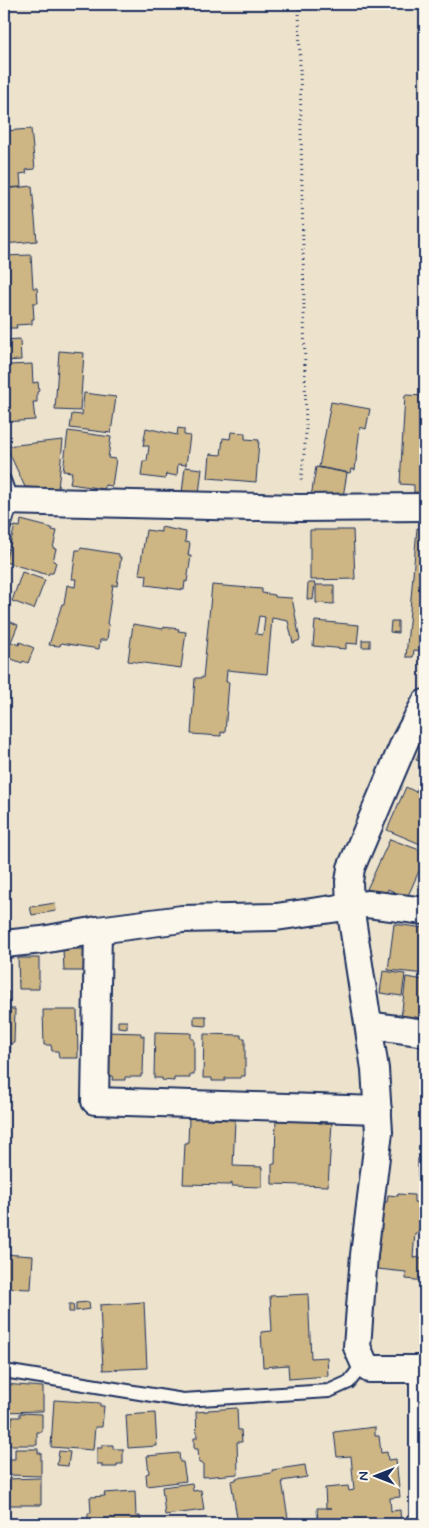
<svg xmlns="http://www.w3.org/2000/svg" width="429" height="1528" font-family="Mynerve,sans-serif">
  <style>
    .building { fill: #cdb584; stroke: #1b2f5e; fill-rule: evenodd }
    .lines { fill: none; stroke-linecap: round; stroke-linejoin: round }
    .lane-casing { stroke: #1b2f5e; stroke-width: 16 }
    .street-casing { stroke: #1b2f5e; stroke-width: 30 }
    .path { stroke: #1b2f5e; stroke-width: 3; stroke-dasharray: 1 4; stroke-linecap: butt }
    .lane { stroke: #fbf7ec; stroke-width: 12 }
    .street { stroke: #fbf7ec; stroke-width: 26 }
  </style>
  <rect width="100%" height="100%" fill="#ede3cd"/>
  <filter id="ink" filterUnits="userSpaceOnUse"><feTurbulence type="fractalNoise" baseFrequency=".02" numOctaves="2"/><feDisplacementMap in="SourceGraphic" scale="10" xChannelSelector="R" yChannelSelector="G"/><feConvolveMatrix kernelMatrix="1 2 1 2 8 2 1 2 1" color-interpolation-filters="sRGB"/></filter>
  <g filter="url(#ink)">
    <g class="building">
      <polygon points="31,129 35,169 26,170 27,173 20,174 21,187 4,188 4,131"/>
      <polygon points="32,186 37,241 4,244 4,189"/>
      <polygon points="31,255 33,288 37,288 38,303 33,303 34,319 32,319 32,324 16,325 17,328 4,328 4,256"/>
      <polygon points="20,339 21,360 4,361 4,340"/>
      <polygon points="59,351 84,353 80,411 55,410"/>
      <polygon points="32,364 33,383 38,382 39,391 37,392 37,402 33,402 35,420 4,422 4,370 9,369 9,365"/>
      <polygon points="84,393 116,397 111,433 70,428 72,414 82,415"/>
      <polygon points="405,395 425,396 425,493 414,492 414,485 400,484"/>
      <polygon points="331,402 370,409 366,429 360,427 355,470 351,469 350,473 319,467"/>
      <polygon points="146,428 177,435 178,428 184,429 184,435 190,436 186,465 178,464 177,476 166,474 165,479 141,476 143,461 147,461 149,446 143,446"/>
      <polygon points="68,431 111,437 108,458 116,459 112,486 105,485 104,489 70,484 72,472 63,471"/>
      <polygon points="231,432 245,433 245,439 259,440 256,482 208,478 210,454 221,455 223,438 230,439"/>
      <polygon points="63,440 58,489 25,487 6,446"/>
      <polygon points="185,467 202,469 199,494 182,493"/>
      <polygon points="316,467 347,473 343,497 311,497"/>
      <polygon points="21,520 52,528 52,530 57,531 53,548 56,549 53,561 56,562 53,573 49,573 48,575 5,562 15,526 20,527"/>
      <polygon points="161,527 186,532 185,542 190,543 188,556 191,556 187,582 185,581 184,590 146,585 147,575 139,574 146,530 161,532"/>
      <polygon points="417,528 423,529 423,534 425,534 425,651 414,650 413,657 406,657"/>
      <polygon points="310,530 353,530 355,579 310,580"/>
      <polygon points="81,548 119,554 119,557 121,557 117,586 113,585 107,624 109,624 107,640 100,640 99,649 61,643 60,646 49,645 62,604 64,604 67,585 75,587 76,579 72,579 76,550 80,550"/>
      <polygon points="22,572 45,580 34,609 12,601"/>
      <polygon points="308,583 315,583 313,600 307,599"/>
      <path d="M212,585l50,4v4l13,2v2l17,1 8,42 -7,3 -5,-22 -16,-3 -5,56 -40,-4 -1,12h3l-4,51 -4,-1v4l-30,-2 4,-56h8zM259,616l6,1 -2,18 -7,-1z"/>
      <polygon points="316,585 334,585 334,604 316,603"/>
      <polygon points="4,619 18,625 11,642 19,645 20,642 34,648 28,663 23,661 22,663 4,656"/>
      <polygon points="315,621 359,625 357,644 346,643 346,649 313,646"/>
      <polygon points="391,621 398,621 398,633 390,632"/>
      <polygon points="133,624 163,629 164,627 179,629 178,631 186,632 181,668 128,661"/>
      <rect x="362" y="640" width="8" height="7"/>
      <polygon points="425,739 425,763 416,760"/>
      <polygon points="421,780 425,782 425,846 387,830 406,787 416,792"/>
      <polygon points="390,839 425,852 425,874 419,871 407,898 388,889 385,895 367,889"/>
      <polygon points="55,903 56,911 32,915 30,907"/>
      <polygon points="394,924 425,928 425,974 388,970"/>
      <polygon points="63,949 84,949 85,971 64,971"/>
      <polygon points="18,958 39,958 39,989 19,989"/>
      <polygon points="383,971 405,974 402,996 380,993"/>
      <polygon points="406,977 425,980 425,1022 401,1018"/>
      <polygon points="4,991 9,992 9,1009 15,1009 14,1043 11,1043 10,1053 4,1053"/>
      <polygon points="43,1010 77,1010 78,1058 59,1058 58,1051 52,1051 51,1045 44,1045"/>
      <polygon points="194,1016 206,1016 206,1026 194,1025"/>
      <polygon points="118,1021 127,1021 127,1028 118,1027"/>
      <polygon points="107,1032 141,1033 141,1036 144,1036 143,1074 141,1074 141,1077 125,1077 125,1080 112,1080 113,1076 107,1076"/>
      <polygon points="155,1032 191,1033 191,1039 194,1039 194,1075 190,1075 190,1078 174,1078 174,1081 162,1080 162,1078 154,1078"/>
      <polygon points="204,1034 241,1035 241,1038 245,1038 245,1076 241,1076 241,1078 225,1078 225,1081 212,1081 212,1078 203,1078"/>
      <polygon points="276,1117 318,1119 318,1123 332,1123 328,1186 272,1184 272,1164 275,1164"/>
      <polygon points="189,1118 235,1120 233,1166 262,1167 262,1187 232,1186 232,1183 229,1185 183,1184 185,1143 188,1143"/>
      <rect x="418" y="1159" width="7" height="17"/>
      <polygon points="398,1194 414,1195 414,1202 422,1203 419,1233 415,1233 413,1257 425,1258 425,1281 406,1279 406,1272 377,1269 383,1202 387,1202 388,1195 398,1196"/>
      <polygon points="4,1254 33,1256 31,1289 4,1288"/>
      <polygon points="308,1294 311,1358 327,1357 328,1376 289,1379 288,1365 263,1367 261,1332 272,1331 270,1296"/>
      <polygon points="89,1302 90,1309 76,1311 76,1303"/>
      <polygon points="144,1302 147,1368 103,1370 100,1305"/>
      <polygon points="69,1304 73,1304 74,1312 69,1312"/>
      <polygon points="4,1384 43,1387 43,1411 4,1412"/>
      <polygon points="54,1400 100,1403 100,1406 104,1406 102,1427 95,1427 93,1450 51,1447"/>
      <polygon points="237,1408 238,1430 241,1430 242,1442 237,1442 238,1474 203,1477 203,1463 199,1463 198,1449 194,1449 194,1438 197,1438 196,1412 208,1411 208,1410"/>
      <polygon points="20,1413 42,1414 42,1432 37,1432 37,1445 4,1445 4,1425 12,1425 12,1417 20,1417"/>
      <polygon points="155,1413 157,1446 128,1448 126,1415"/>
      <polygon points="375,1427 375,1436 379,1436 381,1453 387,1452 388,1460 396,1459 400,1497 390,1498 391,1511 400,1510 401,1524 318,1524 317,1508 332,1508 326,1508 325,1488 348,1486 349,1491 354,1490 351,1456 337,1457 334,1432"/>
      <polygon points="102,1445 113,1445 113,1449 123,1449 123,1464 117,1464 117,1467 102,1467 102,1464 97,1464 97,1448 102,1448"/>
      <polygon points="15,1449 38,1449 38,1453 41,1453 41,1476 9,1475 9,1459 15,1459"/>
      <polygon points="59,1451 70,1452 68,1466 57,1465"/>
      <polygon points="179,1453 180,1462 183,1462 186,1481 147,1486 146,1474 149,1473 147,1456"/>
      <polygon points="305,1465 307,1477 282,1481 288,1518 282,1519 283,1524 238,1524 231,1481 236,1480 236,1478 272,1473 272,1470"/>
      <polygon points="4,1468 5,1468 5,1479 41,1478 41,1505 4,1505"/>
      <polygon points="192,1483 193,1491 201,1490 204,1510 165,1515 162,1487"/>
      <polygon points="135,1491 136,1516 140,1516 141,1524 88,1524 88,1513 91,1513 90,1497 105,1496 104,1493"/>
    </g>
    <g class="lines">
      <defs>
        <g id="lane">
          <polyline points="4,480 12,502 4,527"/>
          <polyline points="4,1371 183,1400 329,1391 349,1382 364,1363"/>
        </g>
        <g id="street">
          <polyline points="4,501 299,508 425,507"/>
          <polyline points="98,930 95,1101 378,1110"/>
          <polyline points="4,944 42,940 98,930 182,919 276,917 367,904 425,911"/>
          <polyline points="369,1025 425,1033"/>
          <polyline points="419,1524 423,1519 423,1369 369,1369 364,1363 357,1347 364,1255 379,1132 375,1069 350,906 349,882 351,868 405,741 425,703"/>
        </g>
      </defs>
      <use href="#lane" class="lane-casing"/>
      <use href="#street" class="street-casing"/>
      <polyline class="path" points="299,4 306,433 301,483"/>
      <use href="#lane" class="lane"/>
      <use href="#street" class="street"/>
    </g>
  </g>
  <rect width="429" height="1528" fill="none" stroke="#fbf7ec" stroke-width="20"/>
  <rect x="10" y="10" width="409" height="1508" fill="none" stroke="#1b2f5e" stroke-width="2" filter="url(#ink)"/>
  <g transform="translate(376 1476) rotate(270)" stroke="#fbf7ec" stroke-width="4" paint-order="stroke">
  <path d="M0-4L9 19L0 12L-9 19Z" fill="#1b2f5e"/>
  <text y="-8" font-size="14" font-weight="bold" text-anchor="middle" fill="#1b2f5e">N</text>
  </g>
</svg>
